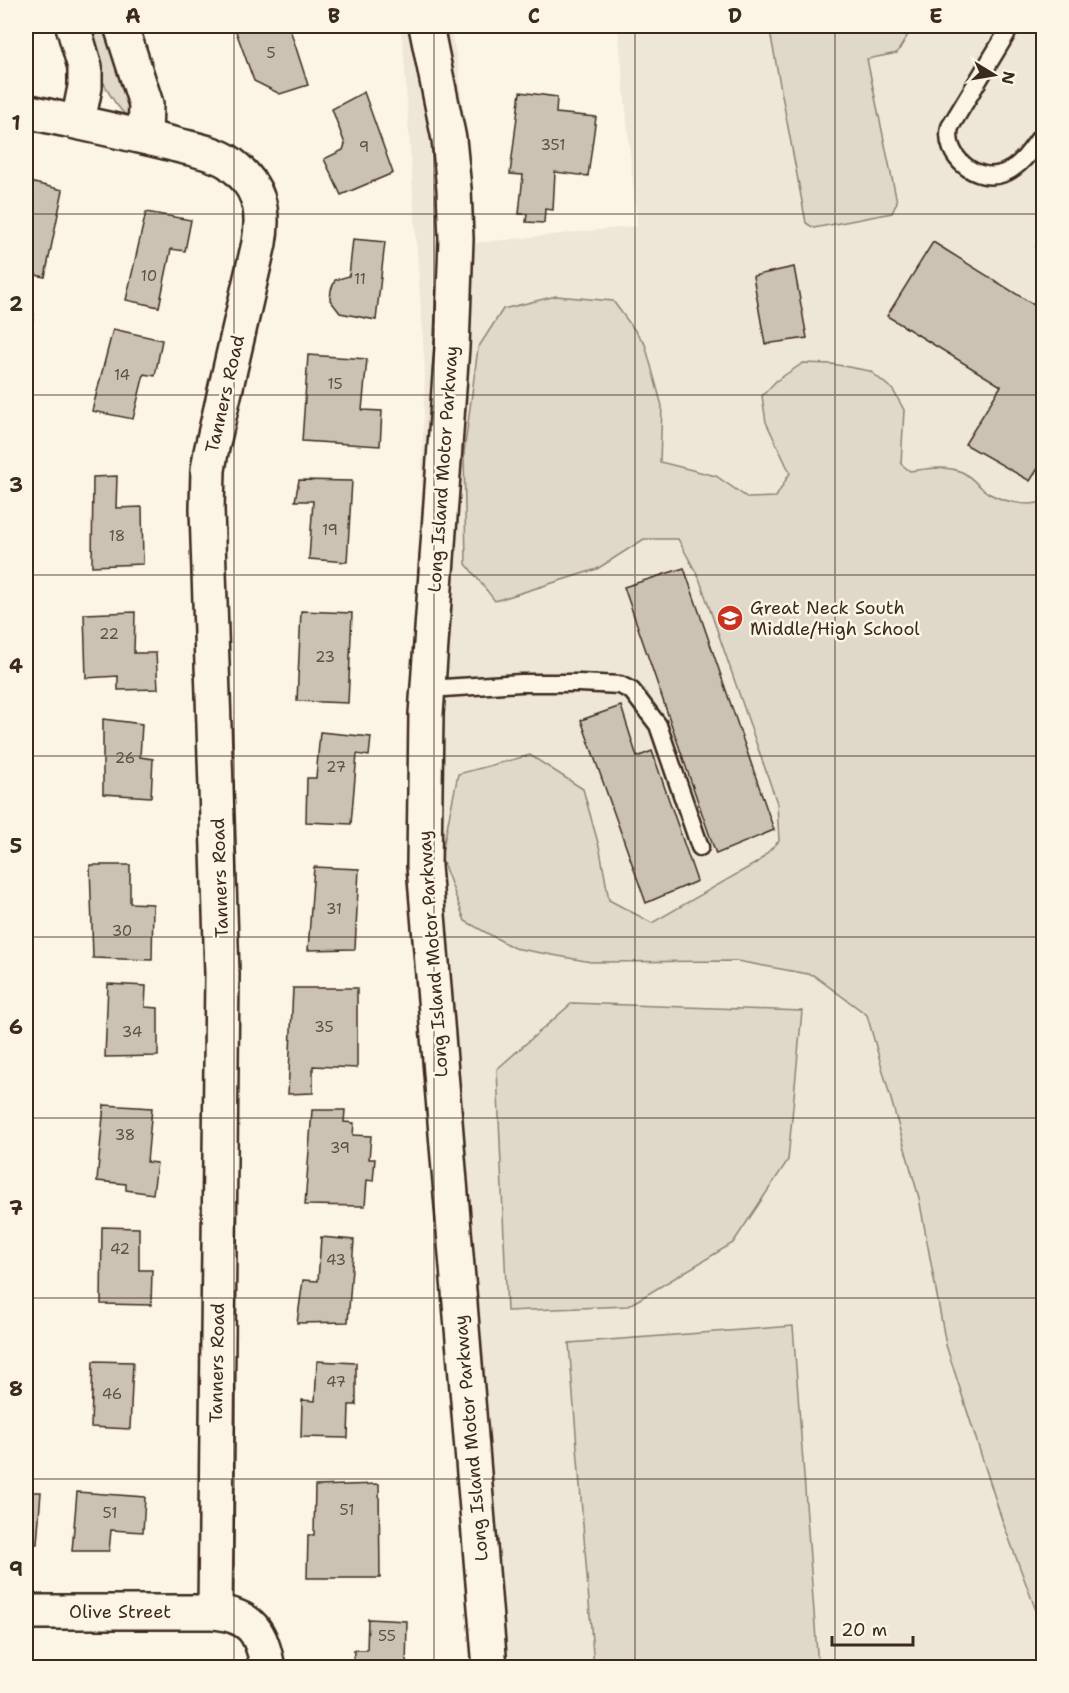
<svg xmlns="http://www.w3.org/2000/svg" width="1069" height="1693" font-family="'Shantell Sans',sans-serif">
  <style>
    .built { fill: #eee6d6 }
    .green { fill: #e0d8c8; stroke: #8e8173; stroke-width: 1.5 }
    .building { fill: #ccc2b3; stroke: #3b2a1e; stroke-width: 1.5 }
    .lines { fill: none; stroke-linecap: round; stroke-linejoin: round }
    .lane-casing { stroke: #3b2a1e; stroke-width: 21 }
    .street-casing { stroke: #3b2a1e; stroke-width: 38 }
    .lane { stroke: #fcf5e5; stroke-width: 16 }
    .street { stroke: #fcf5e5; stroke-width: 33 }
    .grid { fill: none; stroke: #3b2a1e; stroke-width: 1.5; stroke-opacity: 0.55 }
    .labels { text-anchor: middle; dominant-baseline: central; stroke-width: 5; stroke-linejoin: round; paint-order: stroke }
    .number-label { font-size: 15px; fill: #5f5043 }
    .street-label { font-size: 18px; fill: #3b2a1e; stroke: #fcf5e5 }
    .poi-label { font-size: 18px; fill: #3b2a1e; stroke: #fcf5e5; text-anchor: start }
    .neatline { fill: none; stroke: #3b2a1e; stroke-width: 2 }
    .grid-label { font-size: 20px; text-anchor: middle; font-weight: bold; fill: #3b2a1e }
  </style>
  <rect width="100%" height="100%" fill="#fcf5e5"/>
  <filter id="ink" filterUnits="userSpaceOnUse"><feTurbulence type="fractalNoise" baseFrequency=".0167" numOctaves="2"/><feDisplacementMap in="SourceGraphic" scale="12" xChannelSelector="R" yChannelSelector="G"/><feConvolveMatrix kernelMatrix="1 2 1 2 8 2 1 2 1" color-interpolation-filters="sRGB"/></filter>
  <g filter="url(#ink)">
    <polygon class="built" points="400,26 450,26 458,64 475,215 476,243 637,226 618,26 1043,26 1043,1667 476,1667 410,865 425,371 403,43"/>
    <g class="green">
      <path d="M84,26h29l18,69 -3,22c-26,-23 -33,-59 -44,-91z"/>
      <polygon points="769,26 907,26 909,33 897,53 867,59 897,202 892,213 814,228 806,223"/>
      <path d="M556,296l57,5 32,43 17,62 -2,56 56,14 32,22 28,-1 14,-24 -24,-51 -4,-26 14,-15 27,-18 29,1 38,7 23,19 11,20 -3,54 9,7c17,-2 35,-6 52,1 10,5 17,15 26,21 14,8 41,15 55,8v1128l-41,-109 -56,-175 -27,-147 -52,-183 -54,-40 -76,-14 -146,1 -77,-14 -49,-27 -24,-64 17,-83 72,-19 53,34 17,61 9,50 43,23 106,-61 21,-21 -2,-38 -78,-225 -21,-39h-34l-47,30 -102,32 -29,-37 -2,-111 14,-105 25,-39z"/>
      <polygon points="572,1003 802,1011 788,1160 733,1243 628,1306 507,1311 497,1069"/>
      <polygon points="793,1326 818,1667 594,1667 569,1343"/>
    </g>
    <g class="building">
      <polygon points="234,26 289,26 308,85 280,94 254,81"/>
      <polygon points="364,92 393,173 341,195 324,159 343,150 345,144 332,109"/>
      <polygon points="520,92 557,97 556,113 596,117 588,176 555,172 553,210 545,209 544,223 526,222 527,214 519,214 523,175 510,174"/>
      <polygon points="26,181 63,190 45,277 26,273"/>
      <polygon points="146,212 191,220 185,251 171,249 159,307 126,300"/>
      <polygon points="1044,235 1044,251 1036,247"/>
      <polygon points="353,239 385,242 376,320 340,313 330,300 331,290 335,280 349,276"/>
      <polygon points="933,242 1034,305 1044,290 1044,459 1030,481 965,444 1001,386 887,316"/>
      <polygon points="794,267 807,338 765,344 753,276"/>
      <polygon points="26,312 34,314 26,349"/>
      <polygon points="113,329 162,340 155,376 144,374 133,419 92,411"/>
      <polygon points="308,355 367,359 362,410 382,411 380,446 302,441"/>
      <polygon points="117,476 116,508 142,507 143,564 92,566 93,477"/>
      <polygon points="299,480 352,481 347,562 309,559 313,501 295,501"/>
      <polygon points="684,568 774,830 716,854 624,587"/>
      <polygon points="301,611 352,613 348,703 297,701"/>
      <polygon points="135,612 134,653 156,653 158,689 118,690 118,676 86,678 84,614"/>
      <polygon points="621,706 637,757 652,751 697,881 646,903 581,720"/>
      <polygon points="103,719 142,724 140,757 153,759 151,797 103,794"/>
      <polygon points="26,721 29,721 31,793 26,793"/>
      <polygon points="320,732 371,737 369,756 357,754 351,824 306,822 307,778 316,778"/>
      <polygon points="90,865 130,865 130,903 153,904 152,960 93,958"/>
      <polygon points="314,867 359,869 355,949 308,950"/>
      <polygon points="108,984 146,986 145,1007 158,1008 158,1056 105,1057"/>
      <polygon points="293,988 357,988 357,1068 313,1066 313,1093 288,1094"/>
      <polygon points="104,1105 152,1108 147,1162 157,1163 153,1194 126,1190 126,1184 97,1181"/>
      <polygon points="312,1110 345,1110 344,1122 354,1123 353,1135 371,1136 369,1159 375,1159 373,1181 367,1180 365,1206 305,1205"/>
      <polygon points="26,1223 27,1223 26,1300"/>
      <polygon points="102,1227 139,1228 139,1270 152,1270 151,1305 101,1304"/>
      <polygon points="321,1237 354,1240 348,1322 297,1323 303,1280 318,1281"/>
      <polygon points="93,1361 133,1362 130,1429 91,1427"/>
      <polygon points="317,1361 356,1363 356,1405 349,1405 348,1438 301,1437 302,1400 315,1401"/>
      <polygon points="379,1484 380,1578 307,1578 308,1535 314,1535 315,1486"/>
      <polygon points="26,1492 41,1492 37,1544 26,1543"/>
      <polygon points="77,1492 145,1497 143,1532 111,1530 109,1551 72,1551"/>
      <polygon points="368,1619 407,1621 406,1668 353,1668 354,1650 367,1650"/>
    </g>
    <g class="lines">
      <defs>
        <g id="lane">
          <path d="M1011,26l-61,101c-7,30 27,57 54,46 18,-7 29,-26 40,-41"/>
          <polyline points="428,689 521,683 579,683 620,685 632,691 658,725 700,847"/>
        </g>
        <g id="street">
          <polyline points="73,26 85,67 85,87 78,122"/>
          <polyline points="121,26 146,104 145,137"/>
          <polyline points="426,26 449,139 454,189 456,239 452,347 426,714 424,866 490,1668"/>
          <path d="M26,111c49,11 98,21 147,33 18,5 42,8 57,19 29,22 35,46 29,80l-48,209 -3,18 -1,39 15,465 -7,638c37,4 46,20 53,56"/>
          <polyline points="26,1612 215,1612"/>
        </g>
      </defs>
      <use href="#lane" class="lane-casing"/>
      <use href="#street" class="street-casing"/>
      <use href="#lane" class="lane"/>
      <use href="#street" class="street"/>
    </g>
  </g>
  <path class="grid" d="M234,26v1642M434,26v1642M635,26v1642M835,26v1642M26,214h1018M26,395h1018M26,575h1018M26,756h1018M26,937h1018M26,1118h1018M26,1298h1018M26,1479h1018"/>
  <defs>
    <symbol id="school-disc" viewBox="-11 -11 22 22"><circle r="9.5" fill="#c8321e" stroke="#fcf5e5"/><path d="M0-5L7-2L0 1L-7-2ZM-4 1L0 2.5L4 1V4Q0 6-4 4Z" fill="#fff"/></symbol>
  </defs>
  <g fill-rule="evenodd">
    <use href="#school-disc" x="715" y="603" width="30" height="30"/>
  </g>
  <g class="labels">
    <g class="number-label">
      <text x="271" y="53">5</text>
      <text x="553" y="145">351</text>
      <text x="364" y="147">9</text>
      <text x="149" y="276">10</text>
      <text x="360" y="279">11</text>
      <text x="122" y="375">14</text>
      <text x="335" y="384">15</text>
      <text x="330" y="530">19</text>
      <text x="117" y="536">18</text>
      <text x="109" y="634">22</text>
      <text x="325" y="657">23</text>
      <text x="125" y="758">26</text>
      <text x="336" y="767">27</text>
      <text x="334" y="909">31</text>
      <text x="122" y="931">30</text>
      <text x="324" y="1027">35</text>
      <text x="132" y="1032">34</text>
      <text x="125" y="1135">38</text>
      <text x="340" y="1148">39</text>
      <text x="120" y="1249">42</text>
      <text x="336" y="1260">43</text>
      <text x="336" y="1382">47</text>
      <text x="112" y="1394">46</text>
      <text x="347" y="1510">51</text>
      <text x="110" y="1513">51</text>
      <text x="387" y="1636">55</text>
    </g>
    <g class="street-label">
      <text transform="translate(225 394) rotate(-77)">Tanners Road</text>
      <text transform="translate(443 469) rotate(-86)">Long Island Motor Parkway</text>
      <text transform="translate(220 878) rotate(-92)">Tanners Road</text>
      <text transform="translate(433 954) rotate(-94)">Long Island Motor Parkway</text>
      <text transform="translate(217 1363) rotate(-89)">Tanners Road</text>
      <text transform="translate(471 1438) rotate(-95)">Long Island Motor Parkway</text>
      <text x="120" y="1612">Olive Street</text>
    </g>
    <g class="poi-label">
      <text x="750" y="608">Great Neck South<tspan x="750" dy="21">Middle/High School</tspan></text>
    </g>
  </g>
  <rect width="1069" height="1693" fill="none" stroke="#fcf5e5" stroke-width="66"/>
  <g transform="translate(994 75) rotate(101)" stroke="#fcf5e5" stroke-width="4.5" paint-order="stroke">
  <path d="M0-4.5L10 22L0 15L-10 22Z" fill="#3b2a1e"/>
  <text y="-9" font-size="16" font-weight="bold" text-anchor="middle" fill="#3b2a1e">N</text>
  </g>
  <path d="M832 1636v9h81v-9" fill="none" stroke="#3b2a1e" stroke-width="3"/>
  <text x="841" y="1636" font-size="18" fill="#3b2a1e" stroke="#fcf5e5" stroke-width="4.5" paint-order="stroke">20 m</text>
  <rect x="33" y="33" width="1003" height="1627" class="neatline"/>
  <g class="grid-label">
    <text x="133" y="23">A</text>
    <text x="334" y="23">B</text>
    <text x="534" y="23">C</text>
    <text x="735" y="23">D</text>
    <text x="936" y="23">E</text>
    <text x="16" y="130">1</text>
    <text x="16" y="311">2</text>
    <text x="16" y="492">3</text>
    <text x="16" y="673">4</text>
    <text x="16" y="853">5</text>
    <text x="16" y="1034">6</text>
    <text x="16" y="1215">7</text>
    <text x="16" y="1396">8</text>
    <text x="16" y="1576">9</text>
  </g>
</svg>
